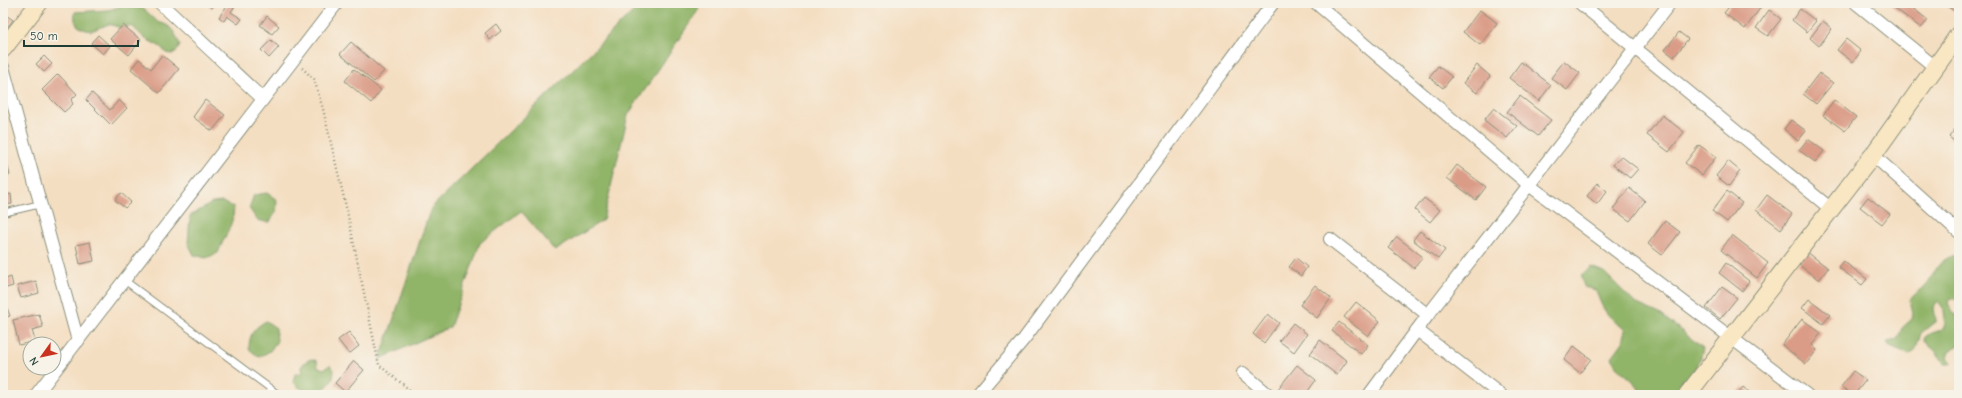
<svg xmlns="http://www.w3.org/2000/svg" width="1962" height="398" font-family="'Comic Neue',sans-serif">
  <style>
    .forest { fill: #90b468; stroke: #58784e }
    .building { fill: #da9c87 }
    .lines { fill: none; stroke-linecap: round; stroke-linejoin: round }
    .lane-casing { stroke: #8a8e7a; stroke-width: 8 }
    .street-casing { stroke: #8a8e7a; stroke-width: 14 }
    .secondary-casing { stroke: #8a8e7a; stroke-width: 19 }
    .path { stroke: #8a8e7a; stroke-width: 2.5; stroke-dasharray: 1 3; stroke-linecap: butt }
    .lane { stroke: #fff; stroke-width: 6 }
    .street { stroke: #fff; stroke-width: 12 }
    .secondary { stroke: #f9e7c3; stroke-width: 17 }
  </style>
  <rect width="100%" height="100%" fill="#f7f3e8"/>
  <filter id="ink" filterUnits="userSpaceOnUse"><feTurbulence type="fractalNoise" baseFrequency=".025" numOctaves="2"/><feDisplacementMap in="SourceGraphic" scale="8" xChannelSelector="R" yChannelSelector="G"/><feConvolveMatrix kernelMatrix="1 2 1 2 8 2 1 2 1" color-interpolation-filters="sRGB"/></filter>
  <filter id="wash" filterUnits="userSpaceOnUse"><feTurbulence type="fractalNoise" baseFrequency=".012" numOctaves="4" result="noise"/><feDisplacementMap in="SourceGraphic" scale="16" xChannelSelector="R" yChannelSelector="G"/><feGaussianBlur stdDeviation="0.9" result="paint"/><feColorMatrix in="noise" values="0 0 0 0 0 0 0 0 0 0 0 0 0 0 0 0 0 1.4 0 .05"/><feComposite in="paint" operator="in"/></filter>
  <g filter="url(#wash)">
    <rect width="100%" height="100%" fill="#f4dec1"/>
    <g class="forest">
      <polygon points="642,3 703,3 628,115 603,220 555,251 521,211 480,243 450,327 380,359 431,208"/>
      <path d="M132,4l13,6 14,13c12,0 17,12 21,22l-3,6 -5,3 -6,-1 -5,-6 -17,-9 -11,-11 -6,-1 -6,2 -12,-4 -18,7c-12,-2 -18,-6 -16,-19 11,-1 21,-1 32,-2 9,-1 15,-6 25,-6z"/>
      <polygon points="267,193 277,200 276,212 269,223 257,220 249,208 254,195"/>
      <path d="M222,202l12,5c-1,21 -9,27 -16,46l-12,5 -12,-3 -6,-12 2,-27 22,-13z"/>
      <path d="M1959,254v24l-3,3 1,6h2v13l-8,-2 -3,6 6,10 5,1v30l-9,6 -2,6 4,6h-7c-3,-3 -5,-6 -8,-10 -5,-6 -10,-7 -13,-15l5,-4 12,-4 4,-5 -3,-19 -5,-5 -3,7 2,13 -15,12 -6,18 -6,4 -19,-8 -3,-5 10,-2 5,-12 10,-9 1,-6 -3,-13c4,-6 9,-8 14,-13 15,-16 9,-26 35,-33z"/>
      <path d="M1591,267l13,5 31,31 25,11 43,34c-4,23 -14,29 -26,47h-36c-4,-18 -24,-21 -29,-38l11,-15 3,-13c-17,-9 -25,-21 -30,-39l-12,-3 -3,-11z"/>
      <path d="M266,321l10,7 1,13 -7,10 -11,6 -10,-8c0,-15 5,-21 17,-28z"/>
      <polygon points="3,350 8,364 3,368"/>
      <path d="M311,359l6,2 1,6 6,2 6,-4 4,5c0,24 -30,28 -41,11l2,-7 7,-1 -1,-6 4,-5z"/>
    </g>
    <g id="blocks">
      <g class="building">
        <polygon points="205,3 216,3 212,8"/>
        <polygon points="229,3 235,6 231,12 242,19 238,24 227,16 224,21 219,17"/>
        <polygon points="1732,3 1755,3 1761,7 1745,29 1724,13"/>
        <polygon points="1888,3 1906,3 1928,20 1921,28"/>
        <polygon points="1943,3 1959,3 1959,4 1954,11"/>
        <polygon points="1800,9 1816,21 1807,32 1792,20"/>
        <polygon points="1480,10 1497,23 1480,45 1463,32"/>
        <polygon points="1769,10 1781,19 1768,36 1756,28"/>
        <polygon points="3,13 13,20 3,32"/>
        <polygon points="267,16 279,26 272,34 260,25"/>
        <polygon points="1823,21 1832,29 1819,46 1810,38"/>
        <polygon points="496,24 501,31 490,40 485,33"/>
        <polygon points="123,25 141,40 129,55 110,39"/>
        <polygon points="1679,32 1688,39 1674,57 1665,50"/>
        <polygon points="98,35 110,46 103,54 91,43"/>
        <polygon points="1846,39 1861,51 1853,62 1837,50"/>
        <polygon points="271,40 279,47 269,58 261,50"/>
        <polygon points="351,42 384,71 374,82 340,54"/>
        <polygon points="162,55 179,69 159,93 131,69 139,59 151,69"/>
        <polygon points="44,56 52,64 44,72 36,64"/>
        <polygon points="1564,61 1580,73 1567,90 1551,78"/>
        <polygon points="1521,62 1551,85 1539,101 1509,78"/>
        <polygon points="1477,65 1490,76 1477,93 1463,83"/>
        <polygon points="1438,66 1452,77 1443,88 1429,77"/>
        <polygon points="354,69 381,90 371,103 345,81"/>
        <polygon points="1819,73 1833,83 1816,104 1803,94"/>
        <polygon points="58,74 77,94 71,100 73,104 64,112 42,90"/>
        <polygon points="92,93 110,110 119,100 127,108 111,125 86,100"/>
        <polygon points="1520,96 1551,120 1538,136 1507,112"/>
        <polygon points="205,100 225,115 212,131 193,117"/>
        <polygon points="1834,100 1856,117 1845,131 1823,115"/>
        <polygon points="1494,108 1517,126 1507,138 1484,120"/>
        <polygon points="1662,115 1684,132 1669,152 1647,135"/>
        <polygon points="1791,120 1806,131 1798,141 1784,129"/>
        <polygon points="1959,124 1959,145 1949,137"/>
        <polygon points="1808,139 1824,151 1815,162 1799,150"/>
        <polygon points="1699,145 1716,157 1702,175 1685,163"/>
        <polygon points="1621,156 1638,169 1630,178 1613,165"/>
        <polygon points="1728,161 1740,171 1729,186 1716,176"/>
        <polygon points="7,163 10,175 3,176 3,164"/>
        <polygon points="1457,165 1486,187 1476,200 1447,178"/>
        <polygon points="1597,183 1607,191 1597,204 1587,196"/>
        <polygon points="1629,188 1645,201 1630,221 1613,209"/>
        <polygon points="1727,191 1742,203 1727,222 1712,211"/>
        <polygon points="121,193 131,202 125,208 115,200"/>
        <polygon points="11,194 12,204 3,205 3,195"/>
        <polygon points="1767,195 1792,214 1781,229 1756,210"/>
        <polygon points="1868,197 1890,214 1882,224 1860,207"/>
        <polygon points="1424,198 1440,210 1430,222 1415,210"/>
        <polygon points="1665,221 1680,232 1662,255 1648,244"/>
        <polygon points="1420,231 1445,250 1438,259 1413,240"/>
        <polygon points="1732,235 1768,263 1757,278 1721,250"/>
        <polygon points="1397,237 1423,257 1414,268 1388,248"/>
        <polygon points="90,242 94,261 80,264 76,245"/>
        <polygon points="1807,252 1828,268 1819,280 1798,264"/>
        <polygon points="1296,258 1307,267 1301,276 1289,267"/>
        <polygon points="1843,261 1867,279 1862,285 1838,267"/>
        <polygon points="1726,263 1749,281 1742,291 1719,273"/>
        <polygon points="11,277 13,286 3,289 3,280"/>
        <polygon points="36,281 39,293 21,298 17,286"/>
        <polygon points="1315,285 1331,298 1317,318 1300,305"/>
        <polygon points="1722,287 1737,298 1720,319 1706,308"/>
        <polygon points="1809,299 1830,315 1823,324 1802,308"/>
        <polygon points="1356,302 1380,321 1368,336 1344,317"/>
        <polygon points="6,305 10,316 3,318 3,307"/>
        <polygon points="39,314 43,327 32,330 35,341 19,345 13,320"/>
        <polygon points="1268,314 1279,323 1264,343 1253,334"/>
        <polygon points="1802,319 1821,333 1812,345 1817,350 1806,364 1782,345"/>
        <polygon points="1339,322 1368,345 1361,354 1332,331"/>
        <polygon points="1293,323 1307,334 1294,352 1279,341"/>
        <polygon points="349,332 359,346 349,354 338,340"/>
        <polygon points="1320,340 1347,361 1337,375 1310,354"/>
        <polygon points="1574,346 1591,359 1580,373 1564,360"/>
        <polygon points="354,361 364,370 345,392 335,383"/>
        <polygon points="1297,365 1316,380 1305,395 1286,395 1278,389"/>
        <polygon points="1853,371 1866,380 1854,395 1841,387"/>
        <polygon points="1743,387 1753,395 1736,395"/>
      </g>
    </g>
  </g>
  <g filter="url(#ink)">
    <use href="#blocks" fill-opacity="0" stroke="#8a8e7a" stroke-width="1"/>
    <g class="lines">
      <defs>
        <g id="lane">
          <polyline points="3,213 41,204"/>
          <polyline points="124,280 279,395"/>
        </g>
        <g id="street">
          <polyline points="160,3 263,99"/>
          <polyline points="1316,3 1529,185 1807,395"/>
          <polyline points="1580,3 1831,209"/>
          <polyline points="1856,3 1935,67"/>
          <polyline points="3,67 78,341"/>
          <polyline points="1873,155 1959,232"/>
          <polyline points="1330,239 1428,315"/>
          <polyline points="1417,330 1501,395"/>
          <polyline points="1243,373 1269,395"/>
          <polyline points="36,395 337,3"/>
          <polyline points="977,395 1024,339 1273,3"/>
          <polyline points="1369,395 1428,315 1670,3"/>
        </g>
        <g id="secondary">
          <polyline points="3,49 39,3"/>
          <polyline points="1687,395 1873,155 1959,34"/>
        </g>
      </defs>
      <use href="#lane" class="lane-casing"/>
      <use href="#street" class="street-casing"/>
      <use href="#secondary" class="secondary-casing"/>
      <polyline class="path" points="302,68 314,79 323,109 347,211 379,365 416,395"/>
      <use href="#lane" class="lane"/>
      <use href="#street" class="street"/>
      <use href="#secondary" class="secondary"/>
    </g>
  </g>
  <rect width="1962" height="398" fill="none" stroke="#f7f3e8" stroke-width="16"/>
  <g transform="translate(42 356) rotate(237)"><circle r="19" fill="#f7f3e8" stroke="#a1aaa0"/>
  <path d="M0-3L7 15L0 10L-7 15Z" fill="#c8321e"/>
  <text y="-6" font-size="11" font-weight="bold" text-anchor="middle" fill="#1f3d34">N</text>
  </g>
  <path d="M24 40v6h114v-6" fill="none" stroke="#1f3d34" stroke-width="2"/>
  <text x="30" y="40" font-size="12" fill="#1f3d34" stroke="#f7f3e8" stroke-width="3" paint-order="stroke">50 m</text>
</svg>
